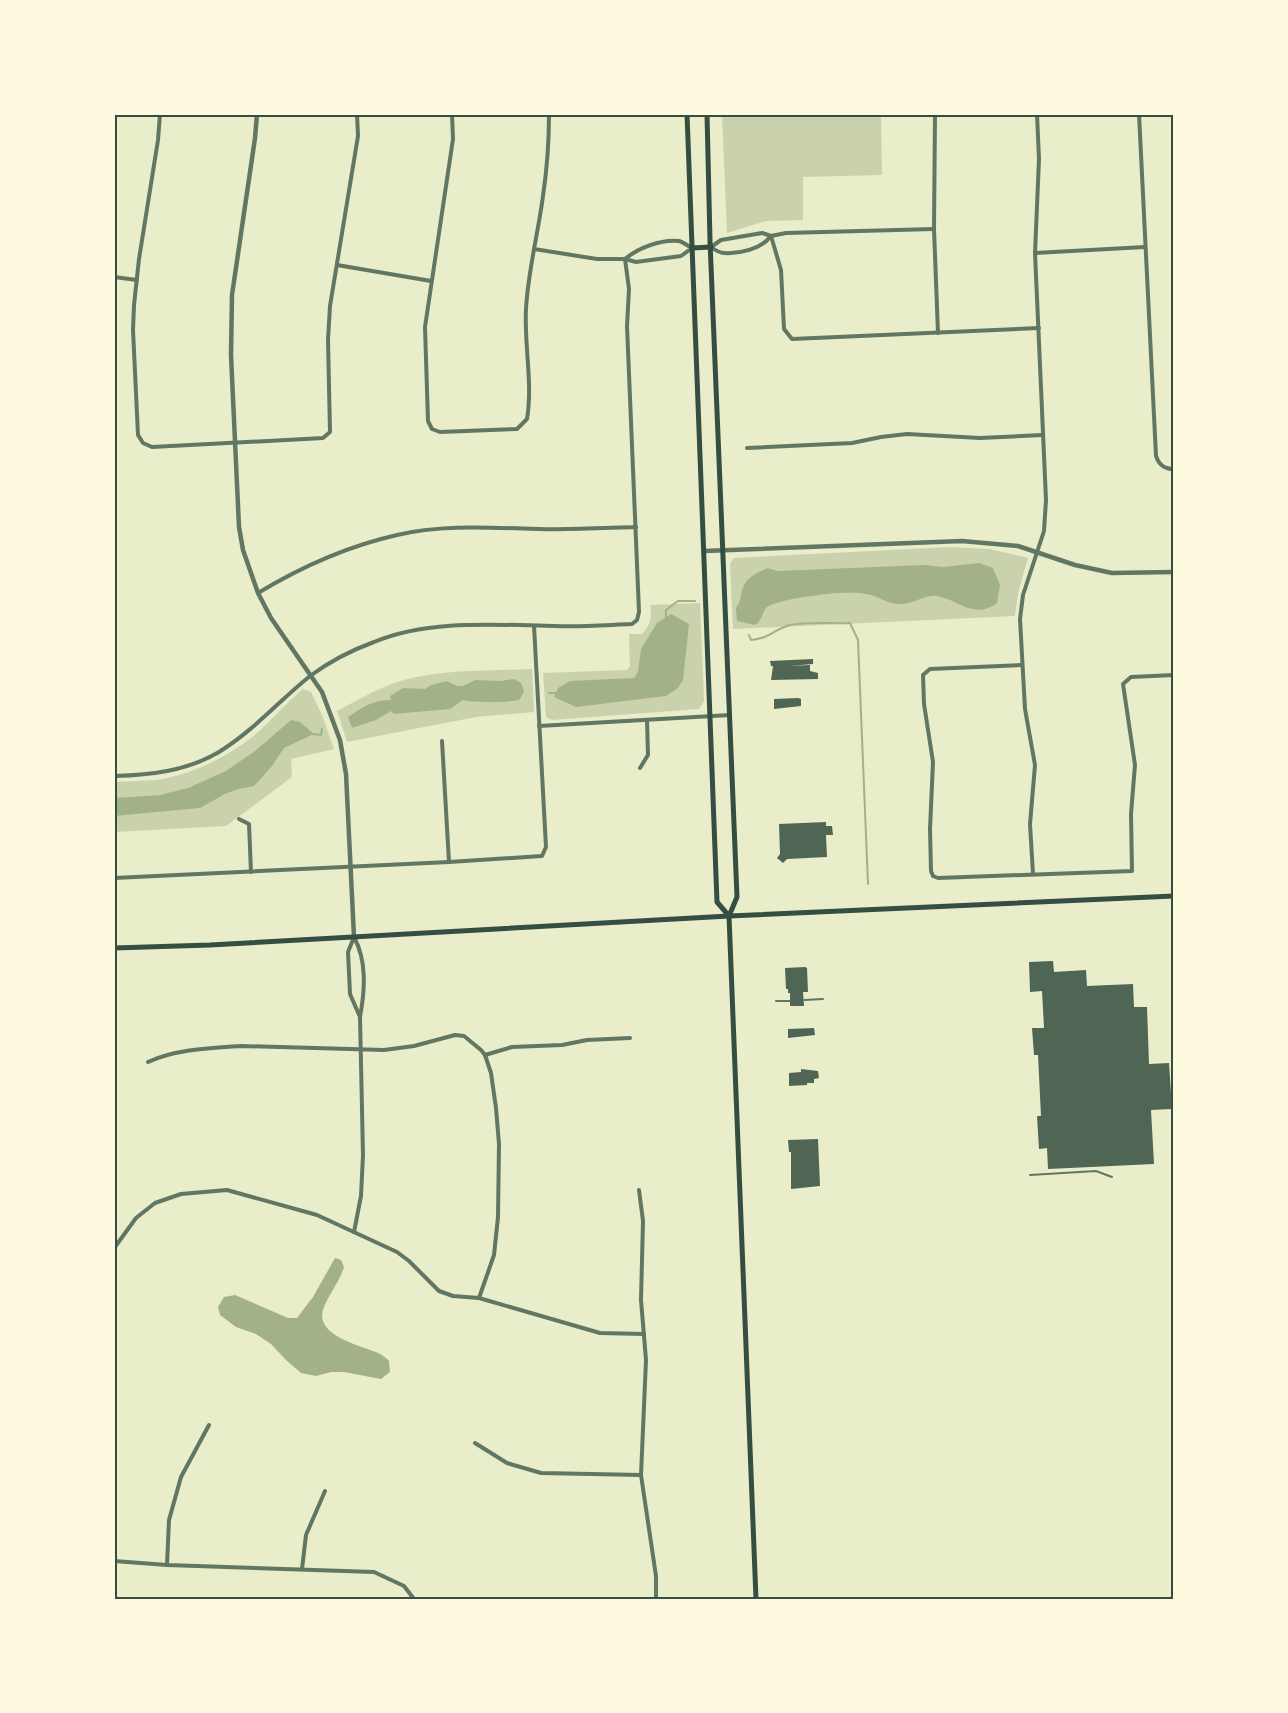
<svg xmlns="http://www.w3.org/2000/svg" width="1288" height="1713" font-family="Poppins,sans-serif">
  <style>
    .green { fill: #cad2ad }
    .water { fill: #a3b18a }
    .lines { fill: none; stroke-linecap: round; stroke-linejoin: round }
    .stream { stroke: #a3b18a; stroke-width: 2 }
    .building { fill: #4f6655 }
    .service { stroke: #617663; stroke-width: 2 }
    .minor { stroke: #617663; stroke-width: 4 }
    .tertiary { stroke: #617663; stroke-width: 4.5 }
    .secondary { stroke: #344e41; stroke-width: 5 }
    .neatline { fill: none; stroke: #344e41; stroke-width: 2 }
  </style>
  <rect width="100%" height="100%" fill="#e9edc9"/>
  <g class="green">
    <polygon points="722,114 881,114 882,175 803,177 803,220 766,221 727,233"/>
    <polygon points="950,547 990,549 1028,558 1018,593 1015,616 733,629 730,563 734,558"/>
    <path d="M700,603l4,98 -5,8 -147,11 -6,-3 -3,-44 84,-3 3,-4 -1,-32h13c9,-10 10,-16 8,-29z"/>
    <path d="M532,669l2,43 -58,5 -129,25 -10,-31c23,-12 46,-26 71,-32 40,-10 84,-8 124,-10z"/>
    <path d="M303,689l8,3 11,23 12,34 -43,10 1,18 -66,49 -112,6v-50c14,-1 28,-1 42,-2 35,-5 72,-23 100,-46 16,-14 30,-31 47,-45z"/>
  </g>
  <g class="water">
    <path d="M979,563l14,5 7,17 -3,18c-23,17 -38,-3 -60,-7 -11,-2 -24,8 -36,8 -12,1 -22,-8 -35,-10 -21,-4 -74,3 -95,11 -10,3 -7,15 -16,20l-18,-4 -1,-13c6,-7 4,-15 8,-23 5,-9 15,-13 24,-17l9,3 147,-6 19,2z"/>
    <polygon points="671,614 689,624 683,680 678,688 666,696 576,707 554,697 558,688 570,681 634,678 638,672 641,649 657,623"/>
    <path d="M514,679l7,4 3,8 -4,8c-6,4 -48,4 -57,1l-13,9 -56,5 -3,-3 -15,9 -24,8 -4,-11c13,-9 26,-18 43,-17l-1,-4 13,-8 22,1 6,-4 16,-4 10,5h6l12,-6 25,1z"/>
    <polygon points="291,720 300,722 314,734 284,748 272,766 254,786 238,789 225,794 200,808 114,816 114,798 160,795 188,788 226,771 255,751"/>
    <path d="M335,1258l6,2 3,7c-5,16 -16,28 -21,43 -8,26 40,36 55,43 5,2 8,5 11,8l1,11 -9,7 -37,-7h-13l-15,4 -15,-3 -15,-13 -15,-16 -15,-10 -20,-7 -16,-12 -2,-8 6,-10 11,-2 53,23h9l16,-21z"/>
  </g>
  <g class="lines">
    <g class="stream">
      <polyline points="666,618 666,610 678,601 695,601"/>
      <path d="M749,635l2,5c19,-2 21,-9 36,-14 13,-5 47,-2 63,-3l8,17 10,244"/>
      <polyline points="549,693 556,693"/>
      <polyline points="313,734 321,735 322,729"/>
    </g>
  </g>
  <g class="building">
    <polygon points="813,659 813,664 789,666 810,665 810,671 818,673 818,679 771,680 773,666 771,666 770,661"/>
    <polygon points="798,698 801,699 801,706 774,709 774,699"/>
    <polygon points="826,822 826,826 832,826 833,835 826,835 827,857 787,859 783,863 777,858 780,854 779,824"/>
    <polygon points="1053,961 1054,972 1086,970 1087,986 1133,984 1134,1007 1147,1007 1149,1064 1169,1063 1172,1109 1151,1110 1154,1164 1048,1169 1047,1148 1039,1149 1037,1116 1041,1116 1038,1055 1034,1055 1032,1028 1044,1028 1042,991 1030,992 1029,962"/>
    <polygon points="805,967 807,968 808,992 803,992 804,1006 790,1006 790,993 788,993 788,989 786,989 785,968"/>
    <polygon points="814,1028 815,1035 788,1038 788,1029"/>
    <polygon points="801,1069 818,1071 819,1078 814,1079 814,1083 807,1083 807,1085 789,1086 789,1073 801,1072"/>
    <polygon points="818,1139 820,1186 791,1189 791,1152 789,1152 788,1140"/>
  </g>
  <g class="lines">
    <g class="service">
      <polyline points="804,1000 823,999"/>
      <polyline points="776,1001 790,1001"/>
      <polyline points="1030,1175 1096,1171 1112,1177"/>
    </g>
    <g class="minor">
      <polyline points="160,114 158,140 139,259 134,305 133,330 138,435 143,443 152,447 323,438 330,432 328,340 330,306 358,136 357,114"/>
      <path d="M452,114l1,25 -28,188 3,94 4,8 8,3 77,-3 10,-10c6,-36 -3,-74 -1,-110 2,-38 12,-75 17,-113 4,-27 6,-54 6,-82"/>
      <polyline points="935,114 934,229 938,333"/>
      <path d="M1139,114l17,342c3,9 8,13 18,13"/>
      <polyline points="771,236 781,270 784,329 792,339 1039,328"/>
      <path d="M770,237c-9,12 -31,17 -46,16 -4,0 -9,-3 -13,-6l10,-7 41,-7 9,3 15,-3 148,-4"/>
      <path d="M534,249l63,10h28l11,3 45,-6 11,-8c-4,-2 -9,-6 -13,-7 -18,-2 -41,7 -54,18"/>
      <polyline points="1035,253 1145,247"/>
      <polyline points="337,265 431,281"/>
      <polyline points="114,277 137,280"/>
      <polyline points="747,448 852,443 881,437 907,434 980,438 1043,435"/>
      <path d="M258,593c43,-26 90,-47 139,-58 46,-11 96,-7 142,-6 33,1 65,-1 97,-2"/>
      <polyline points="1022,665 930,669 923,675 924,704 933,762 930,829 931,871 933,876 938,878 1132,871 1131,814 1135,765 1123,684 1131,677 1174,675"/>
      <polyline points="539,726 730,715"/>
      <polyline points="442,741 449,862"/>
      <polyline points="640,768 648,755 647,720"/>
      <path d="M114,776c37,-1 73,-5 105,-24 34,-21 60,-51 91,-76 19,-14 42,-26 64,-34 55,-23 123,-17 181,-16 26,1 51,-1 77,-2l5,-4 2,-8 -12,-286 2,-37 -4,-30"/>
      <polyline points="239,819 249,824 251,872"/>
      <polyline points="1033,874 1030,824 1035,765 1025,709 1020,619 1023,595 1044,531 1046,500 1035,253 1039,159 1037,114"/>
      <polyline points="114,878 449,862 542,856 546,847 534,626"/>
      <path d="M354,937c13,24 11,53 6,80l-10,-23 -2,-42z"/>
      <polyline points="485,1055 512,1047 562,1045 587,1040 630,1038"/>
      <path d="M148,1062c28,-13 63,-14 93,-16l143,4 30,-4 41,-11 9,1 17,14 4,5 6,18 5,35 3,36 -1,73 -4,38 -15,43"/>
      <polyline points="639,1190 643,1221 641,1300 646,1360 641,1475 656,1576 656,1599"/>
      <polyline points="354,1232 361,1196 363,1155 360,1017"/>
      <polyline points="114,1258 115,1247 136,1218 155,1203 181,1194 227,1190 317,1215 397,1252 409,1261 439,1291 453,1296 479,1298 600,1333 644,1334"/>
      <polyline points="475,1443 507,1463 541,1473 641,1475"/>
      <polyline points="114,1561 167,1565 374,1572 404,1586 414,1599"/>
      <polyline points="167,1565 169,1520 181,1477 209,1425"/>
      <polyline points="302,1569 306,1535 325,1491"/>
      <polyline points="466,1599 475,1599"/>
    </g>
    <g class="tertiary">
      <polyline points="257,114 255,138 232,295 231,355 239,527 243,550 258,593 271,618 322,692 340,740 346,774 354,937"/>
      <polyline points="704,551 962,541 1018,546 1075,565 1112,573 1174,572"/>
    </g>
    <g class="secondary">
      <polyline points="687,114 717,902 729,916"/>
      <polyline points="707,114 710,241 737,897 729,916 756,1599"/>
      <polyline points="692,248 711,247"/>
      <polyline points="114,948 210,945 729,916 1174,896"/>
    </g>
  </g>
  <rect width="1288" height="1713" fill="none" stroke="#fefae0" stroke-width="231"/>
  <rect x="116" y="116" width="1056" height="1482" class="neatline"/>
</svg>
